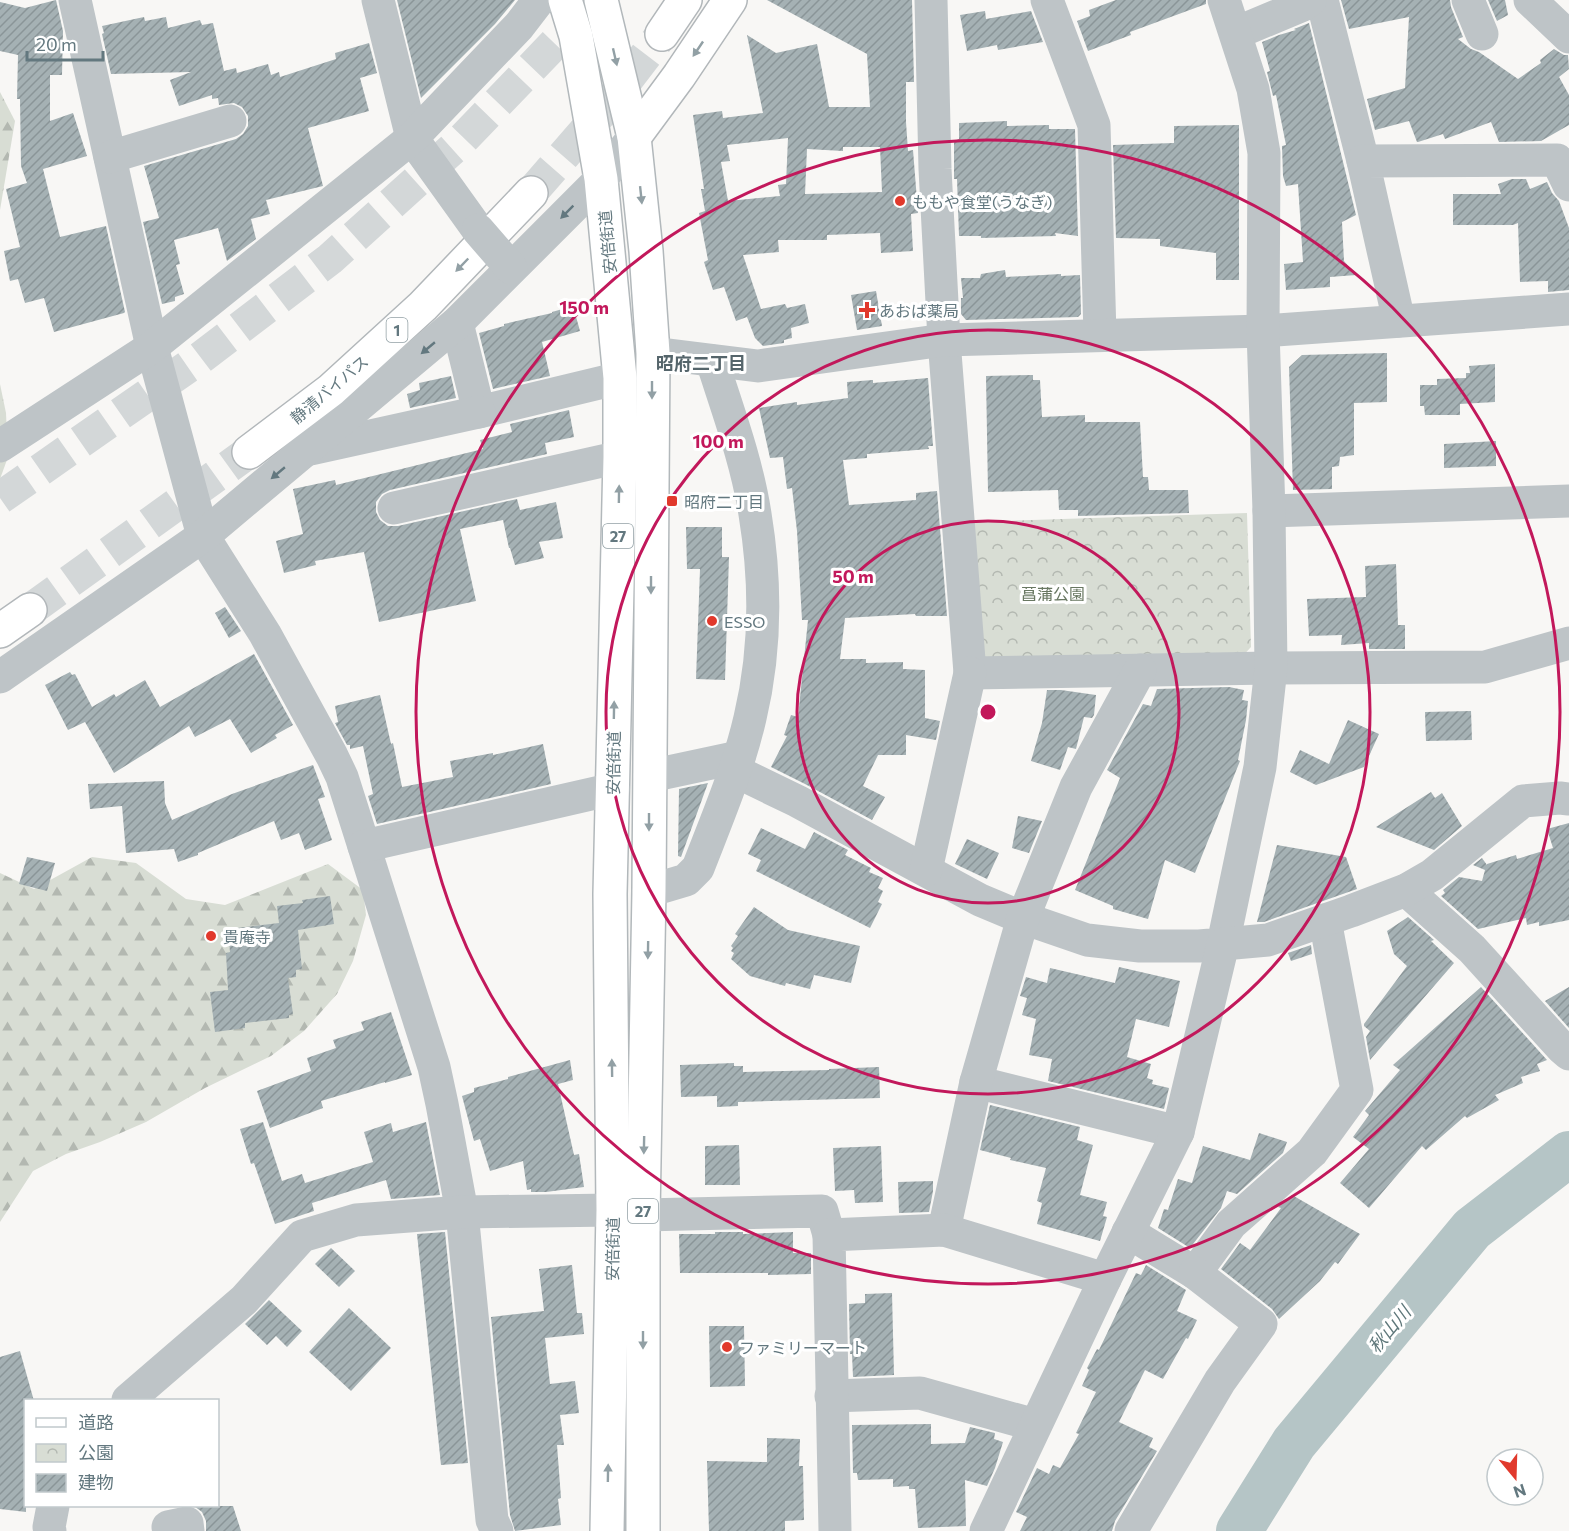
<svg xmlns="http://www.w3.org/2000/svg" width="1569" height="1531" font-family="Commissioner,'Noto Sans JP',sans-serif">
  <style>
    .forest { fill: url(#forest-firs) }
    .park { fill: url(#park-crowns) }
    .lines { fill: none; stroke-linecap: round; stroke-linejoin: round }
    .river { stroke: #b5c5c6; stroke-width: 46 }
    .building { fill: url(#building-hatch); fill-rule: evenodd }
    .highway-tunnel { stroke: #d3d7d8; stroke-width: 33; stroke-dasharray: 33 16; stroke-linecap: butt }
    .major-casing { stroke: #b2b8bb; stroke-width: 36 }
    .highway-casing { stroke: #b2b7ba; stroke-width: 36 }
    .minor { stroke: #bec4c7; stroke-width: 33 }
    .major { stroke: #fff; stroke-width: 33 }
    .highway { stroke: #fff; stroke-width: 33 }
    .minor-bridge { stroke: #bec4c7; stroke-width: 33 }
    .oneway { fill: #92a0a5 }
    .oneway2 { fill: #63787f }
    .ring { fill: none; stroke: #c2185b; stroke-width: 3 }
    .poi-dot { fill: #e1392c; stroke: #fff; stroke-width: 2 }
    .labels { text-anchor: middle; dominant-baseline: central; stroke-width: 6; stroke-linejoin: round; paint-order: stroke }
    .shield { fill: #fff; stroke: #92a0a5; stroke-width: 1.5 }
    .shield-label { font-size: 15px; font-weight: bold; fill: #63787f }
    .poi-label { font-size: 16px; fill: #63787f; stroke: #fff; text-anchor: start }
    .street-label { font-size: 16px; fill: #63787f; stroke: #fff }
    .park-label { font-size: 16px; fill: #697862; stroke: #fff }
    .neighbourhood-label { font-size: 18px; font-weight: bold; fill: #55656b; stroke: #fff }
    .water-label { font-size: 18px; font-style: italic; fill: #5e777a; stroke: #fff }
    .centre { fill: #c2185b; stroke: #fff; stroke-width: 3 }
    .ring-label { font-size: 18px; text-anchor: middle; font-weight: bold; fill: #c2185b; stroke: #fff; stroke-width: 6; stroke-linejoin: round; paint-order: stroke }
  </style>
  <defs>
    <pattern id="forest-firs" width="22" height="20" patternUnits="userSpaceOnUse" patternTransform="scale(1.5)"><rect width="22" height="20" fill="#d8ddd4"/><path d="M5 1l3.5 6h-7zM16 11l3.5 6h-7z" fill="#b3b8b1"/></pattern>
    <pattern id="park-crowns" width="20" height="18" patternUnits="userSpaceOnUse" patternTransform="scale(1.5)"><rect width="20" height="18" fill="#d8ddd4"/><path d="M2 6a3 3 0 1 1 6 0M12 15a3 3 0 1 1 6 0" fill="none" stroke="#b3b8b1"/></pattern>
    <pattern id="building-hatch" width="6" height="6" patternUnits="userSpaceOnUse" patternTransform="scale(1.5)"><rect width="6" height="6" fill="#a5b1b4"/><path d="M-1 1l2-2M0 6l6-6M5 7l2-2" fill="none" stroke="#8a9598"/></pattern>
  </defs>
  <rect width="100%" height="100%" fill="#f8f7f5"/>
  <g class="forest">
    <polygon points="0,92 15,121 0,210"/>
    <polygon points="0,384 6,413 8,457 0,479"/>
    <polygon points="92,857 136,863 186,899 225,905 328,864 363,890 366,915 353,961 337,994 304,1031 271,1056 205,1088 146,1122 100,1142 66,1154 33,1171 0,1222 0,873 34,889"/>
  </g>
  <polygon class="park" points="1247,513 1251,647 1239,660 988,669 977,656 973,522"/>
  <g class="lines">
    <polyline class="river" points="1239,1531 1294,1443 1472,1229 1569,1154"/>
  </g>
  <g class="building">
    <polygon points="56,0 63,31 62,75 50,75 50,121 73,113 87,156 43,169 60,237 106,226 125,312 124,313 54,332 44,298 25,303 18,279 10,281 4,251 20,247 6,189 27,183 21,166 20,99 17,99 18,55 0,51 0,2 25,8"/>
    <polygon points="397,0 515,0 495,24 421,98"/>
    <path d="M767,0h145l2,82h-8v40l2,29 5,-1 5,63 -7,1 2,37 -32,2 -1,-20 -53,2v5h-49l1,12 -36,3 18,54 24,-5 2,4 18,-4 4,19 -18,5 1,10 -8,2v3l-21,3 -8,-8 -8,-21 -11,4 -12,-34 -11,3 -9,-28 4,-2 -9,-47 6,-2 -4,-22h3l-11,-74 29,-4 1,7 40,-5 -16,-78 29,18 41,-9 12,63h41l-3,-53zM788,138l-2,46 -8,1 2,11 -52,5 -7,-39 9,-1 -3,-16zM843,147h37l2,45 -77,2 2,-45 36,2z"/>
    <polygon points="1116,0 1206,0 1206,4 1130,32 1131,35 1088,51 1077,21 1090,16 1089,10"/>
    <polygon points="1341,0 1450,0 1451,7 1463,37 1458,39 1471,49 1479,52 1518,79 1541,63 1540,60 1554,49 1564,55 1568,55 1569,69 1559,77 1569,95 1569,125 1541,141 1499,142 1491,122 1445,139 1443,134 1418,142 1417,142 1409,121 1375,130 1367,99 1405,88 1409,17 1349,29"/>
    <polygon points="1488,0 1505,0 1508,15 1497,21"/>
    <polygon points="985,11 986,19 1031,11 1043,42 998,50 997,45 967,51 960,15"/>
    <polygon points="144,17 145,21 166,17 168,28 200,20 202,25 213,23 224,71 236,68 237,73 268,64 271,75 279,72 280,77 336,59 335,53 369,43 377,73 360,78 369,111 308,128 323,186 266,200 270,214 251,219 256,239 227,261 218,228 174,240 180,264 176,265 184,294 175,297 175,301 162,304 143,222 159,218 144,166 236,139 243,134 248,126 248,116 242,107 234,103 219,105 218,98 212,99 212,95 179,106 170,80 191,72 111,74 102,34 104,33 102,26"/>
    <polygon points="1309,23 1356,215 1342,222 1344,261 1356,275 1330,277 1330,287 1286,290 1284,264 1303,262 1298,184 1286,186 1283,176 1282,146 1286,145 1276,95 1273,96 1267,72 1270,71 1262,42 1279,35 1296,30 1294,29"/>
    <polygon points="1007,121 1007,126 1049,125 1049,129 1075,129 1078,236 1055,233 1056,236 981,238 981,236 959,236 957,179 954,179 954,141 959,139 959,123"/>
    <polygon points="1239,125 1239,280 1216,280 1216,253 1160,246 1160,239 1116,238 1113,145 1174,143 1174,126"/>
    <polygon points="1512,179 1526,179 1530,189 1547,182 1552,193 1559,201 1569,228 1569,290 1548,292 1548,281 1520,282 1518,223 1513,225 1453,225 1453,194 1501,194 1498,184"/>
    <polygon points="1005,270 1006,277 1061,274 1061,276 1080,275 1081,314 1078,317 966,320 961,314 961,298 963,298 961,278 980,278 981,274"/>
    <polygon points="876,291 882,326 857,330 851,295"/>
    <polygon points="573,306 580,331 542,342 550,376 493,389 479,333 504,326 504,324 552,313 552,312"/>
    <polygon points="1387,353 1387,402 1354,403 1354,455 1340,457 1339,466 1332,467 1332,489 1293,490 1289,367 1302,355"/>
    <polygon points="1495,364 1495,402 1460,404 1460,415 1425,415 1424,406 1420,406 1420,385 1437,385 1437,379 1466,378 1466,373 1470,373 1469,366"/>
    <polygon points="1033,375 1033,380 1040,380 1042,417 1085,415 1085,422 1140,422 1143,477 1148,477 1149,490 1188,490 1189,513 1078,516 1078,510 1059,510 1058,490 988,492 986,376"/>
    <polygon points="451,376 456,398 410,408 407,394 420,390 419,383"/>
    <polygon points="928,378 933,446 928,446 929,449 867,454 867,458 843,460 849,505 916,500 916,493 937,491 947,616 916,616 915,614 845,618 840,659 866,659 866,663 903,662 903,669 925,670 925,718 940,721 936,740 906,735 906,755 878,755 863,786 885,797 872,820 805,784 771,767 787,736 784,735 791,715 798,717 808,620 802,620 797,531 792,488 787,489 783,457 770,458 759,408 797,402 797,405 848,398 847,382 873,380 873,383"/>
    <polygon points="569,410 574,437 545,443 547,454 390,490 382,494 376,502 376,512 380,520 388,526 398,526 517,499 520,510 556,502 563,538 539,542 544,558 515,565 510,548 509,548 503,520 460,529 476,601 379,622 364,552 315,561 316,565 284,573 276,541 303,534 293,489 335,480 336,485 483,449 480,440 512,432 510,424"/>
    <polygon points="1496,441 1496,466 1444,468 1444,444"/>
    <polygon points="686,527 722,527 722,557 729,557 725,680 696,679 700,569 687,569"/>
    <polygon points="1396,564 1398,625 1405,625 1405,649 1369,649 1369,643 1341,645 1342,635 1309,636 1307,599 1366,597 1365,566"/>
    <polygon points="225,607 241,631 229,638 215,613"/>
    <polygon points="254,654 293,725 275,735 277,738 251,753 230,719 195,737 189,726 114,773 85,722 68,730 45,685 70,672 72,675 75,674 92,707 114,694 116,697 145,680 160,707"/>
    <polygon points="1229,687 1244,690 1242,700 1248,701 1246,720 1238,760 1240,761 1195,873 1165,860 1148,919 1113,909 1113,906 1075,890 1120,778 1107,770 1143,704 1151,706 1157,689"/>
    <polygon points="1047,690 1061,690 1096,695 1094,715 1092,718 1084,717 1076,749 1068,747 1060,770 1031,761 1042,723"/>
    <polygon points="380,695 391,744 393,743 402,787 453,777 450,761 493,753 493,755 543,744 551,784 377,824 368,796 373,794 363,746 350,749 350,745 347,745 335,723 338,722 335,706"/>
    <polygon points="1471,711 1472,740 1426,741 1425,712"/>
    <polygon points="1348,720 1379,734 1364,767 1316,785 1290,772 1300,750 1329,764"/>
    <polygon points="313,765 325,797 318,799 332,840 305,850 299,833 281,840 274,821 198,853 198,855 178,862 174,849 126,853 122,806 90,809 88,784 164,781 165,803 172,820 232,794"/>
    <polygon points="708,783 681,857 678,856 679,789"/>
    <polygon points="1431,792 1435,798 1442,793 1462,826 1434,850 1376,827"/>
    <polygon points="1018,816 1042,821 1029,853 1012,848"/>
    <polygon points="1569,823 1569,920 1539,926 1539,922 1527,925 1526,918 1478,929 1441,896 1445,893 1443,890 1459,877 1482,881 1485,870 1473,865 1482,858 1487,865 1487,864 1516,855 1517,859 1553,848 1547,829"/>
    <polygon points="761,828 805,849 814,832 848,850 845,855 871,868 869,872 883,878 878,888 883,891 878,902 882,904 870,928 756,871 761,860 748,854"/>
    <polygon points="967,839 999,853 987,879 955,864"/>
    <polygon points="1277,845 1346,857 1357,889 1264,922 1257,922"/>
    <polygon points="27,857 55,863 47,891 19,884"/>
    <polygon points="330,896 334,924 298,930 302,969 296,970 296,977 288,978 293,1014 289,1015 289,1018 245,1023 245,1028 215,1032 210,992 228,990 226,953 230,952 228,929 279,923 277,906 303,903 302,900"/>
    <polygon points="754,907 788,930 860,946 851,983 814,975 810,989 786,983 785,986 750,976 731,959 734,953 731,951 733,948 731,946 738,936 735,934"/>
    <polygon points="1408,917 1434,940 1431,941 1454,963 1370,1060 1366,1037 1370,1031 1364,1026 1364,1024 1407,966 1394,954 1387,931"/>
    <polygon points="1311,945 1312,954 1291,961 1288,953"/>
    <polygon points="1119,967 1180,981 1169,1027 1136,1019 1127,1057 1151,1064 1147,1078 1153,1080 1152,1084 1169,1088 1164,1109 1048,1081 1052,1059 1029,1055 1036,1019 1022,1015 1027,998 1020,996 1026,977 1047,983 1050,968 1115,983"/>
    <polygon points="1481,987 1547,1060 1537,1064 1540,1071 1521,1077 1523,1083 1495,1095 1499,1100 1467,1118 1465,1116 1426,1150 1422,1146 1369,1208 1340,1183 1369,1149 1353,1137 1369,1115 1365,1111 1400,1070 1393,1065"/>
    <polygon points="1569,987 1569,1028 1545,1001"/>
    <polygon points="391,1012 412,1075 385,1083 385,1082 321,1101 323,1108 270,1128 257,1091 311,1071 307,1058 336,1048 333,1040 364,1030 361,1022"/>
    <polygon points="570,1060 573,1080 558,1084 574,1155 579,1154 584,1187 546,1192 531,1192 531,1189 527,1190 523,1161 490,1171 480,1139 474,1141 462,1096 474,1092 474,1088 508,1079 508,1077"/>
    <polygon points="734,1063 734,1066 743,1066 743,1072 829,1070 829,1069 879,1067 880,1098 738,1102 738,1106 717,1107 717,1096 681,1097 680,1065"/>
    <polygon points="990,1105 1080,1127 1077,1140 1093,1145 1080,1195 1107,1202 1103,1216 1107,1217 1100,1241 1037,1224 1042,1203 1037,1201 1046,1168 1010,1160 1011,1158 980,1150"/>
    <polygon points="263,1122 282,1181 302,1174 305,1183 373,1162 364,1132 391,1123 393,1132 426,1122 440,1195 391,1199 386,1180 312,1203 314,1211 275,1224 254,1163 251,1164 240,1129"/>
    <polygon points="1259,1133 1287,1142 1283,1153 1237,1194 1227,1191 1221,1208 1190,1248 1158,1228 1164,1209 1168,1210 1178,1179 1192,1183 1203,1146 1250,1160"/>
    <polygon points="739,1145 740,1185 705,1185 705,1146"/>
    <polygon points="881,1146 883,1202 855,1203 854,1190 835,1191 833,1148"/>
    <polygon points="933,1181 933,1191 929,1212 899,1213 898,1182"/>
    <polygon points="1292,1195 1360,1234 1338,1264 1335,1262 1320,1281 1279,1319 1272,1309 1221,1269 1240,1243 1250,1250 1281,1208 1278,1207"/>
    <polygon points="445,1232 468,1463 441,1465 417,1234"/>
    <polygon points="715,1232 743,1232 743,1234 793,1232 793,1253 811,1253 811,1274 768,1275 768,1273 680,1273 679,1234 715,1234"/>
    <polygon points="331,1248 355,1271 339,1287 315,1264"/>
    <polygon points="572,1265 577,1313 582,1313 584,1334 545,1338 550,1384 575,1381 579,1413 560,1415 564,1445 557,1445 561,1498 558,1499 561,1525 515,1531 510,1515 491,1317 544,1311 539,1269"/>
    <polygon points="1146,1265 1186,1290 1177,1311 1197,1320 1188,1339 1186,1338 1163,1379 1145,1370 1119,1422 1153,1438 1149,1447 1157,1451 1115,1521 1112,1531 1020,1531 1027,1517 1016,1512 1037,1468 1049,1474 1053,1465 1060,1468 1079,1434 1076,1433 1096,1392 1082,1386 1089,1370 1087,1368 1097,1349 1099,1350 1136,1273 1141,1275"/>
    <polygon points="892,1293 894,1375 853,1377 852,1354 850,1354 849,1304 865,1303 865,1294"/>
    <polygon points="269,1300 302,1331 287,1347 276,1336 267,1345 245,1324"/>
    <polygon points="349,1308 391,1348 351,1391 309,1352"/>
    <polygon points="709,1326 744,1326 745,1386 710,1387"/>
    <polygon points="20,1351 34,1401 26,1401 26,1512 0,1509 0,1357"/>
    <polygon points="931,1424 931,1444 965,1443 970,1427 995,1433 994,1439 1003,1442 995,1468 987,1486 965,1480 966,1526 918,1528 915,1489 909,1489 909,1486 893,1487 893,1479 858,1480 857,1473 853,1473 852,1425"/>
    <polygon points="767,1438 800,1439 799,1466 803,1466 804,1520 785,1521 785,1531 709,1531 707,1461 767,1462"/>
    <polygon points="194,1506 233,1506 241,1531 206,1531 206,1521 202,1512"/>
  </g>
  <g class="lines">
    <g class="highway-tunnel">
      <polyline points="531,193 606,107 662,34"/>
      <polyline points="0,498 199,359 330,259 459,143 585,12 594,0"/>
      <polyline points="30,610 249,452"/>
    </g>
    <defs>
      <g id="major">
        <polyline points="565,0 576,36 601,179 620,378 620,457 610,894 613,1210 607,1531"/>
        <polyline points="601,0 634,137 646,251 653,353 649,891 643,1215 643,1531"/>
      </g>
      <g id="highway">
        <polyline points="662,34 685,0"/>
        <polyline points="634,137 679,76 730,0"/>
        <polyline points="249,452 331,390 423,306 531,193"/>
        <polyline points="0,631 30,610"/>
      </g>
    </defs>
    <use href="#major" class="major-casing"/>
    <use href="#highway" class="highway-casing"/>
    <g class="minor">
      <polyline points="75,0 152,347 203,536 265,634 332,756 342,777 434,1067 442,1104 462,1212 492,1520 497,1531"/>
      <polyline points="378,0 412,138 478,230"/>
      <polyline points="931,0 935,169 944,340 970,673 1271,668 1485,667 1569,643"/>
      <polyline points="1047,0 1094,125 1100,335"/>
      <polyline points="1322,0 1363,161"/>
      <polyline points="1468,0 1482,34"/>
      <polyline points="1530,0 1569,37"/>
      <polyline points="1236,33 1303,5 1310,0"/>
      <polyline points="110,157 230,121"/>
      <polyline points="1399,321 1363,161 1557,160 1569,185"/>
      <polyline points="457,323 479,412 620,378"/>
      <polyline points="653,353 758,366 944,340 1263,331 1569,309"/>
      <polyline points="0,446 152,347 412,138 519,26 539,0"/>
      <polyline points="311,449 479,412"/>
      <polyline points="394,508 620,457"/>
      <polyline points="1269,511 1569,501"/>
      <polyline points="0,677 203,536 457,323 601,179 634,137"/>
      <polyline points="735,771 797,801 980,900 1023,918 1087,940 1140,946 1199,946 1223,944 1260,767 1271,668 1269,511 1263,331 1264,153 1253,89 1224,0"/>
      <polyline points="650,776 739,757"/>
      <polyline points="364,846 613,789"/>
      <polyline points="926,870 970,673"/>
      <polyline points="1406,890 1472,949 1562,1048 1569,1054"/>
      <path d="M649,891l37,-11 12,-12c19,-49 40,-98 52,-150 16,-67 16,-137 5,-204 -8,-52 -27,-103 -43,-153"/>
      <polyline points="976,1082 1178,1132"/>
      <polyline points="944,1230 976,1082 1023,918 1076,787 1140,670"/>
      <polyline points="1128,1232 1195,1273 1231,1224 1312,1152 1357,1090 1325,920"/>
      <polyline points="1105,1279 1178,1132 1223,944 1268,940 1351,911 1406,890 1432,875 1523,801 1560,798 1569,799"/>
      <polyline points="831,1396 920,1393 1035,1425"/>
      <polyline points="128,1400 244,1300 302,1236 356,1220 462,1212 613,1210 643,1215 822,1211 829,1235"/>
      <polyline points="168,1527 187,1523 188,1531"/>
      <polyline points="50,1531 49,1527 53,1506"/>
      <polyline points="835,1531 829,1235 944,1230 1105,1279 986,1531"/>
      <polyline points="1131,1531 1220,1381 1261,1324 1195,1273"/>
    </g>
    <use href="#major" class="major"/>
    <use href="#highway" class="highway"/>
    <polyline class="minor-bridge" points="478,230 511,268"/>
  </g>
  <defs><path id="oneway-solid" d="M-6-.8H1V-3.2L6.5 0L1 3.2V.8H-6Z" transform="scale(1.5)"/></defs>
  <g class="oneway">
    <use href="#oneway-solid" transform="translate(698 49) rotate(124)"/>
    <use href="#oneway-solid" transform="translate(615 57) rotate(77)"/>
    <use href="#oneway-solid" transform="translate(641 195) rotate(84)"/>
    <use href="#oneway-solid" transform="translate(462 265) rotate(134)"/>
    <use href="#oneway-solid" transform="translate(652 390) rotate(90)"/>
    <use href="#oneway-solid" transform="translate(619 494) rotate(-89)"/>
    <use href="#oneway-solid" transform="translate(651 585) rotate(90)"/>
    <use href="#oneway-solid" transform="translate(614 710) rotate(-89)"/>
    <use href="#oneway-solid" transform="translate(649 822) rotate(90)"/>
    <use href="#oneway-solid" transform="translate(648 950) rotate(91)"/>
    <use href="#oneway-solid" transform="translate(612 1068) rotate(-91)"/>
    <use href="#oneway-solid" transform="translate(644 1145) rotate(91)"/>
    <use href="#oneway-solid" transform="translate(643 1340) rotate(90)"/>
    <use href="#oneway-solid" transform="translate(608 1473) rotate(-89)"/>
  </g>
  <g class="oneway2">
    <use href="#oneway-solid" transform="translate(567 212) rotate(135)"/>
    <use href="#oneway-solid" transform="translate(428 348) rotate(140)"/>
    <use href="#oneway-solid" transform="translate(278 473) rotate(140)"/>
  </g>
  <g class="ring">
    <circle cx="988" cy="712" r="191"/>
    <circle cx="988" cy="712" r="382"/>
    <circle cx="988" cy="712" r="572"/>
  </g>
  <g class="poi-dot">
    <circle cx="900" cy="201" r="6"/>
    <path d="M864 301h6v6h6v6h-6v6h-6v-6h-6v-6h6z"/>
    <rect x="666" y="495" width="12" height="12" rx="3"/>
    <circle cx="712" cy="621" r="6"/>
    <circle cx="211" cy="936" r="6"/>
    <circle cx="727" cy="1347" r="6"/>
  </g>
  <g class="labels">
    <g class="shield">
      <rect x="386.5" y="318" width="21" height="24" rx="4.5"/>
      <rect x="603" y="524" width="30" height="24" rx="4.5"/>
      <rect x="628" y="1199" width="30" height="24" rx="4.5"/>
    </g>
    <g class="shield-label">
      <text x="397" y="330">1</text>
      <text x="618" y="536">27</text>
      <text x="643" y="1211">27</text>
    </g>
    <g class="poi-label">
      <text x="912" y="201">ももや食堂(うなぎ)</text>
      <text x="879" y="310">あおば薬局</text>
      <text x="684" y="501">昭府二丁目</text>
      <text x="724" y="621">ESSO</text>
      <text x="223" y="936">貴庵寺</text>
      <text x="739" y="1347">ファミリーマート</text>
    </g>
    <g class="street-label">
      <text transform="translate(607 242) rotate(-95)">安倍街道</text>
      <text transform="translate(329 389) rotate(-40)">静清バイパス</text>
      <text transform="translate(613 763) rotate(-89)">安倍街道</text>
      <text transform="translate(612 1249) rotate(-89)">安倍街道</text>
    </g>
    <g class="park-label">
      <text x="1053" y="593">菖蒲公園</text>
    </g>
    <g class="neighbourhood-label">
      <text x="701" y="363">昭府二丁目</text>
    </g>
    <g class="water-label">
      <text transform="translate(1389 1329) rotate(-50)">秋山川</text>
    </g>
  </g>
  <circle cx="988" cy="712" r="9" class="centre"/>
  <g class="ring-label">
    <text x="584" y="314">150 m</text>
    <text x="718" y="448">100 m</text>
    <text x="853" y="583">50 m</text>
  </g>
  <rect x="24" y="1399" width="195" height="108" fill="#ffffff" stroke="#c1c9cc" stroke-width="1.5"/>
  <rect x="36" y="1418" width="30" height="9" fill="#ffffff" stroke="#c1c9cc" stroke-width="1.5"/>
  <text x="78" y="1429" font-size="18" fill="#63787f">道路</text>
  <rect x="36" y="1444" width="30" height="18" fill="url(#park-crowns)" stroke="#c1c9cc" stroke-width="1.5"/>
  <text x="78" y="1459" font-size="18" fill="#63787f">公園</text>
  <rect x="36" y="1474" width="30" height="18" fill="url(#building-hatch)" stroke="#c1c9cc" stroke-width="1.5"/>
  <text x="78" y="1489" font-size="18" fill="#63787f">建物</text>
  <g transform="translate(1515 1477) rotate(161)"><circle r="28" fill="#ffffff" stroke="#c1c9cc" stroke-width="1.5"/>
  <path d="M0-4.5L10 22L0 15L-10 22Z" fill="#e1392c"/>
  <text y="-9" font-size="16" font-weight="bold" text-anchor="middle" fill="#63787f">N</text>
  </g>
  <path d="M27 51v9h76v-9" fill="none" stroke="#63787f" stroke-width="3"/>
  <text x="36" y="51" font-size="18" fill="#63787f" stroke="#ffffff" stroke-width="4.5" paint-order="stroke">20 m</text>
</svg>
